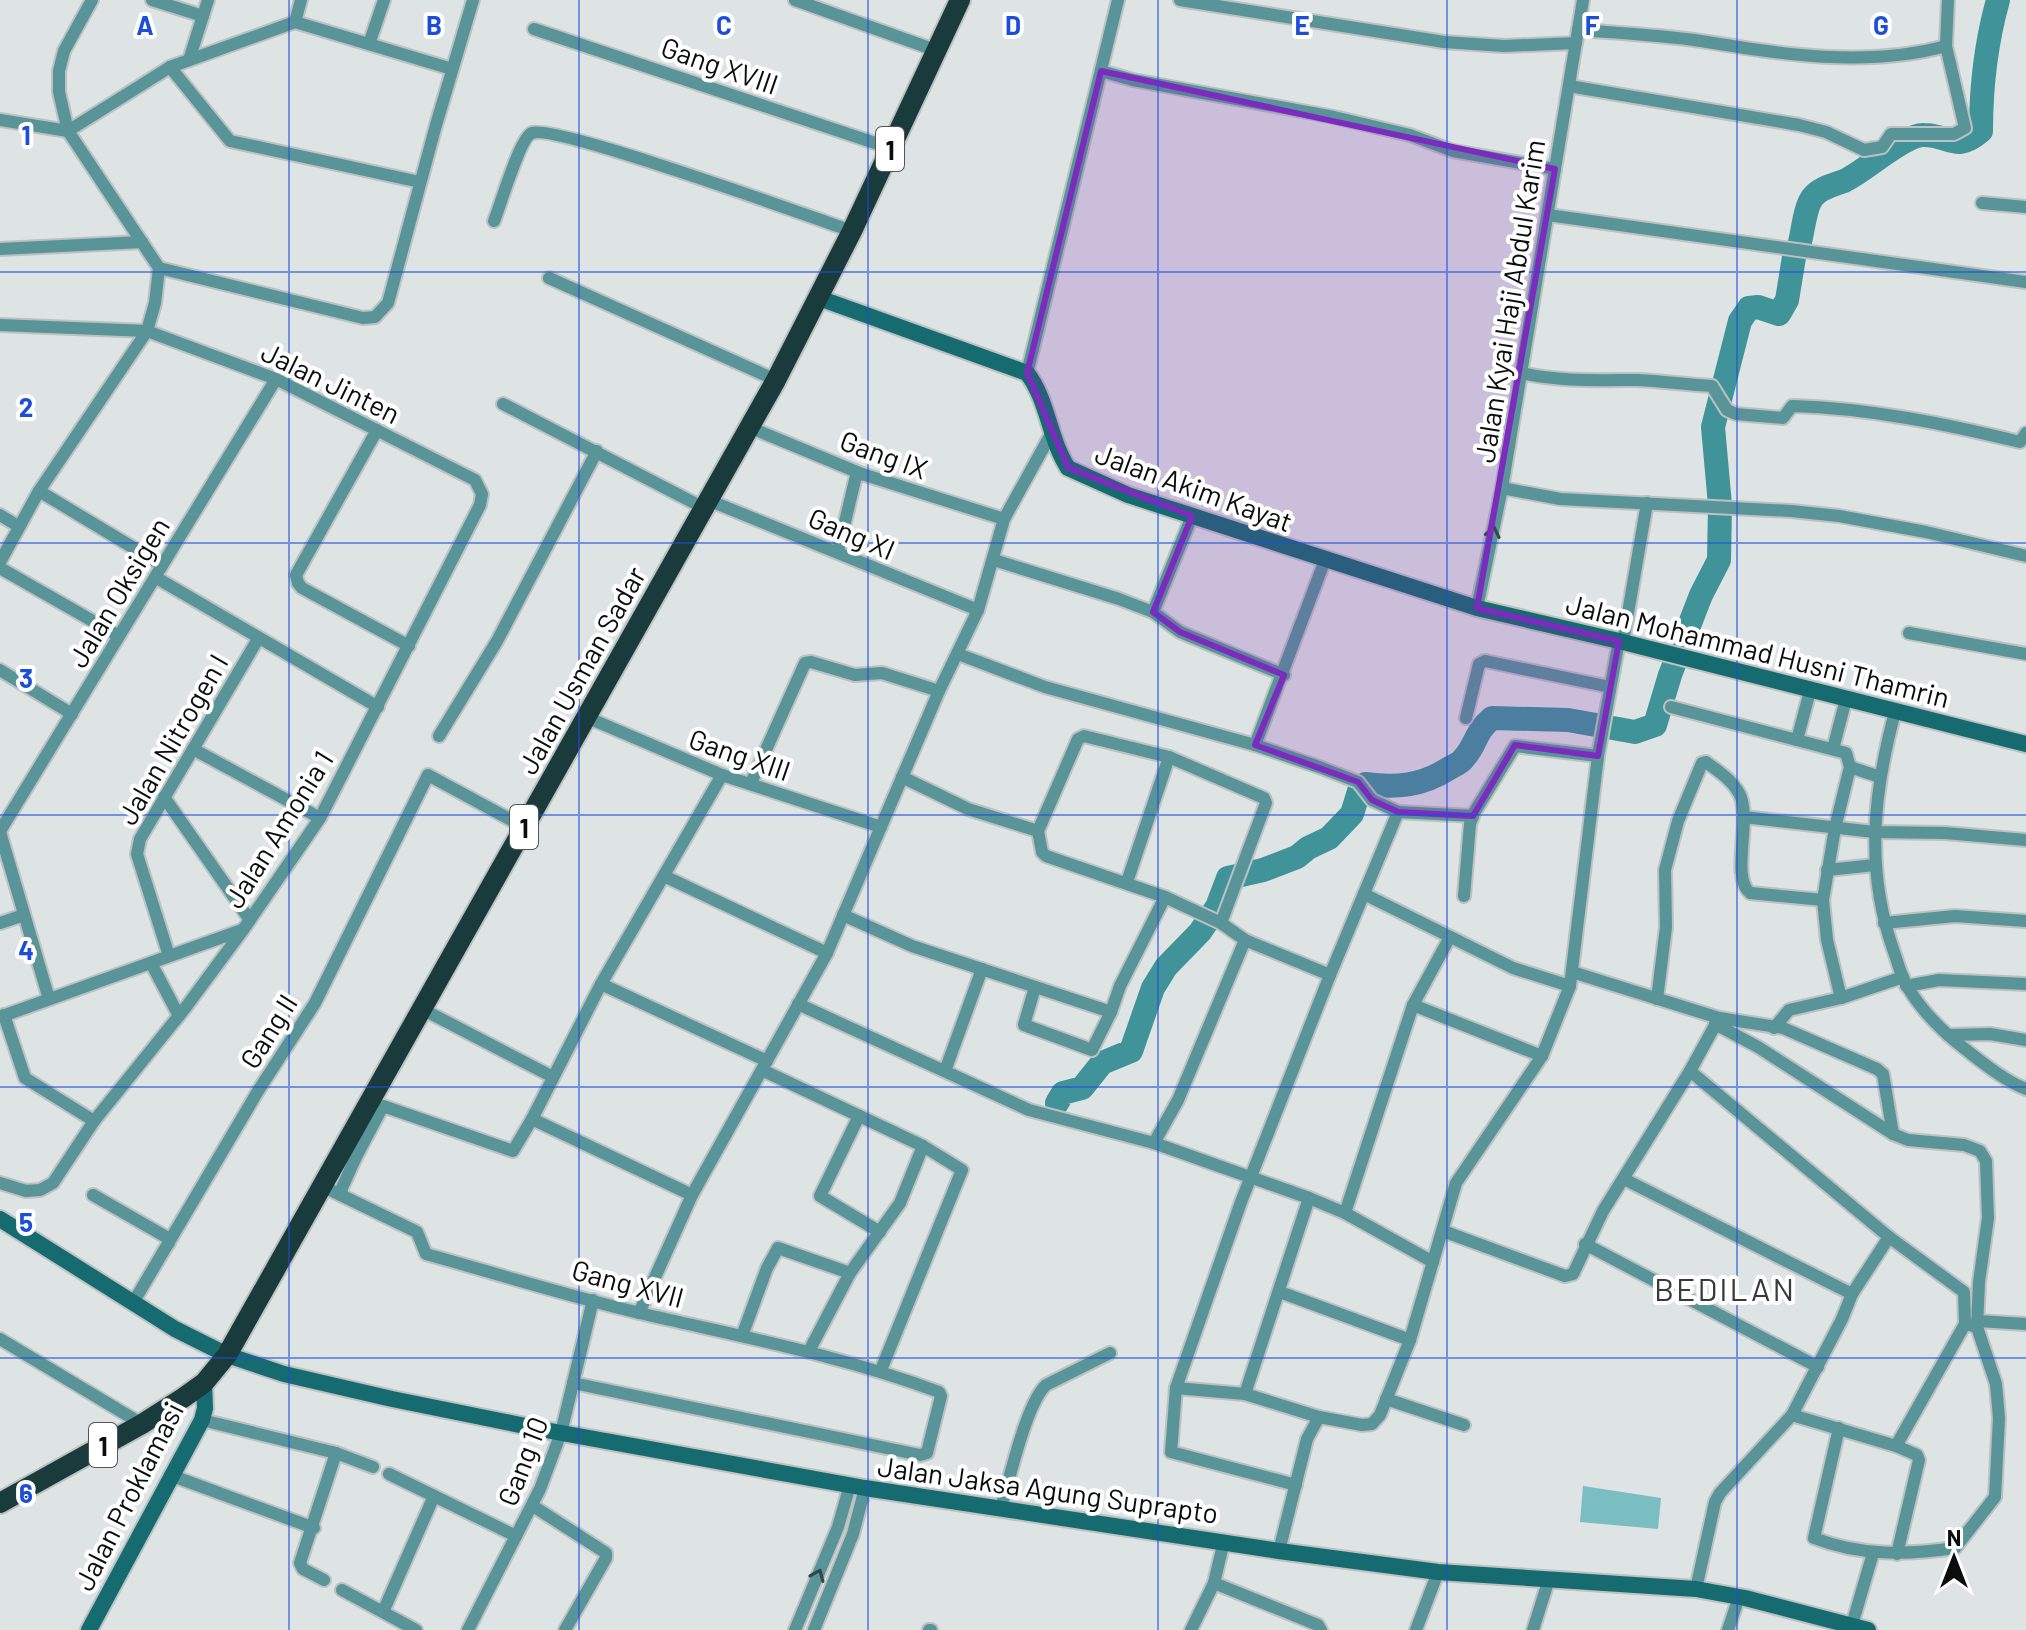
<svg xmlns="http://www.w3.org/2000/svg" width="2026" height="1630" font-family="Barlow,sans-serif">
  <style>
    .grass { fill: #7abec2 }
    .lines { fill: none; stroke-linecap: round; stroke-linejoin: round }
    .river { stroke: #409398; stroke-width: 24 }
    .minor-casing { stroke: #bcc1c1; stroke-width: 16 }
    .secondary-casing { stroke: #bcc1c1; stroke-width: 20 }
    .trunk-casing { stroke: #bcc1c1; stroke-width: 24 }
    .minor { stroke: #589498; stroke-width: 12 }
    .secondary { stroke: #156b70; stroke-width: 16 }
    .trunk { stroke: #1a3b3c; stroke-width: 20 }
    .oneway { stroke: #2e4a4c }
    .marked { fill: #7b2cbf; fill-opacity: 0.2; stroke: #7b2cbf; stroke-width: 6; stroke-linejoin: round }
    .grid { fill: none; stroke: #1d4ed8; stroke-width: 2; stroke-opacity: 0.55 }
    .labels { text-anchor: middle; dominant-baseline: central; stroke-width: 8; stroke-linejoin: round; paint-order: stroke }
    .shield { fill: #fff; stroke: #545656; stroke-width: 2 }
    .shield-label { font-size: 26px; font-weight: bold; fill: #0b0d0d }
    .street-label { font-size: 28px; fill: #0b0d0d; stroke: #fff }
    .quarter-label { font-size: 32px; letter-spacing: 2px; fill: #373a3a; stroke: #fff }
    .grid-label { font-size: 26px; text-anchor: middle; font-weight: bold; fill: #1d4ed8; stroke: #fff; stroke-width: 8; stroke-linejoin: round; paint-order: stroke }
  </style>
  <rect width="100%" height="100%" fill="#dee3e3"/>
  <polygon class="grass" points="1583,1486 1661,1498 1658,1529 1580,1522"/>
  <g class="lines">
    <path class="river" d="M1057,1103l6,-10 19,-5 20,-25 29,-12 22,-63 13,-21 34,-35 17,-25 11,-29 35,-8 34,-13 11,-9 21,-10 23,-24 8,-26 5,-4c31,4 56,2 83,-15 5,-3 13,-6 16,-11 12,-13 11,-26 28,-40l76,2 67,12 20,-7 15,-50 31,-80 18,-35 1,-55 -7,-78 27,-106 9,-13 9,-1 21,7 8,-14 8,-49 4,-5c4,-13 5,-36 13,-48 7,-10 21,-13 32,-17 22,-10 60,-47 80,-46 26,0 32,18 57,-4 0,-45 5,-88 17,-131"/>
    <defs>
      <g id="minor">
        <polyline points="152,0 203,16"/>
        <polyline points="795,0 935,50"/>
        <polyline points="1180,0 1444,42 1504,46 1576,43"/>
        <polyline points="295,22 452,69"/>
        <polyline points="295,22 301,0"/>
        <polyline points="534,29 890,148"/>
        <path d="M1578,30c41,3 83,5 123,11 80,13 165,27 245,5"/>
        <polyline points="369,44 384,0"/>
        <polyline points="189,60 208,0"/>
        <polyline points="170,67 230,141 420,182"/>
        <polyline points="1101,71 1133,80 1334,117 1410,135 1453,151 1555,169"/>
        <polyline points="1569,86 1799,125 1826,132 1864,150 1882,147 1891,134 1954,134 1965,128 1946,46 1948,0"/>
        <polyline points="0,120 68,131 170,67 295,22"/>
        <polyline points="1982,203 2026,207"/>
        <polyline points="1548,215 2026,282"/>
        <path d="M494,221c6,-14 26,-84 38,-88 23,-9 279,84 320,98"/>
        <polyline points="0,249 142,242"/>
        <polyline points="159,268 363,318 375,317 388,303 436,125 473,0"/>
        <polyline points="549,278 776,380"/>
        <polyline points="0,325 147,331 276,379 475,480 482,494 480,505 320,818 243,930 186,1007 94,1121 53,1183 40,1190 26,1191 0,1183"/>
        <polyline points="1027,373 1118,0"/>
        <path d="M1521,373c40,9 77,7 117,7 25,1 50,5 74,6l15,24 9,4 47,4 9,-12c77,2 154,18 228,36l6,-9"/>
        <polyline points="503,404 704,508"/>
        <polyline points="749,427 862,474 1004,519"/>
        <polyline points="377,430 296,575 298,583 302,588 409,646"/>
        <polyline points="1502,488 1560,499 1791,511 1839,516 1926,532 2026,556"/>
        <polyline points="39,491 162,565"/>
        <polyline points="708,500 978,610"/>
        <polyline points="0,515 18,526"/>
        <polyline points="838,551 856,476 862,474"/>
        <polyline points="994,560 1119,599 1153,612 1180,632 1284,675"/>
        <polyline points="0,562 39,491 147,331 155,303 159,268 68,131 59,92 59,71 64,51 92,0"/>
        <polyline points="0,568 119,636"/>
        <polyline points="155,577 378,707"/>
        <polyline points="1477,608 1502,488 1583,0"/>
        <polyline points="1153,612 1192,516"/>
        <polyline points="1909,633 2026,654"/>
        <polyline points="1623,642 1647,503"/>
        <polyline points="958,654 1045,687 1255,745 1319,767 1358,782 1372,800 1398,812 1330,975 1241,1202 1176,1388 1245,1394"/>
        <polyline points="0,670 72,714"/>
        <polyline points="1671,707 1846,753 1850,767 1835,828 1823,900 1827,940 1841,998"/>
        <path d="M1895,712c-22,82 -30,158 -1,240 4,11 7,24 13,34 14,24 36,46 58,63 18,14 40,32 61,40"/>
        <polyline points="586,717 722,775 881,827"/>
        <polyline points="1466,718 1479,664 1485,661 1610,687"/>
        <polyline points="439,736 497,641 597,451"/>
        <polyline points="1797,740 1810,691"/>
        <polyline points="1255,745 1325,560"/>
        <polyline points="193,749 320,818"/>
        <polyline points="1833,749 1846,699"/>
        <polyline points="1850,767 1880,777"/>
        <polyline points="902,777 968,809 1038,831 1042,852 1046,856 1165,897 1221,923 1245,940 1330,975"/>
        <polyline points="751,783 805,663 811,662 855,675 882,673 939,691"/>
        <polyline points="164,797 250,920"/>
        <polyline points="1398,812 1473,816"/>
        <polyline points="1744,817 1874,832 1945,833 2026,840"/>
        <polyline points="0,831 276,379"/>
        <polyline points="1038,831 1078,739 1084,736 1169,757 1264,798 1266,803 1221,923"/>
        <polyline points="0,832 49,999"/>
        <polyline points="1827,870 1875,865"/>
        <polyline points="664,876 827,953"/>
        <polyline points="1127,882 1169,757"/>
        <polyline points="1364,894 1513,968 1570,986"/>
        <polyline points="1464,896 1470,824 1474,813 1515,746 1598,756"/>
        <polyline points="843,915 912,946 1111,1012 1120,986 1165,897"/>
        <polyline points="0,923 24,915"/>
        <polyline points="1884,923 1955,916 2026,921"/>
        <polyline points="169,956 137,854 140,839 258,639"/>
        <polyline points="151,963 179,1016"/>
        <polyline points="1572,972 1719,1018 1783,1028 1877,1069 1883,1074 1893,1134"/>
        <polyline points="601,984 767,1061"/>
        <polyline points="1906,986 1939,980 2026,984"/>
        <polyline points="1035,987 1024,1025 1092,1050 1111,1012"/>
        <path d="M1657,999l9,-72 -1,-57 13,-49 24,-58 4,-1c12,9 25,17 33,31 14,25 -9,83 11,100l73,7"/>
        <polyline points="798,1004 1029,1110 1154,1143 1309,1198 1345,1213 1433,1262"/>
        <polyline points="1413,1005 1542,1056"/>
        <polyline points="422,1009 553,1077"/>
        <polyline points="4,1015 25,1078 94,1121"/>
        <polyline points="0,1017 242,930"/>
        <polyline points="1715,1024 1758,1047 1893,1134 1908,1140 1964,1145 1980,1151 1986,1161 1988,1218 1979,1282 1977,1327"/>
        <polyline points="1774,1028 1789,1010 1841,998 1903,977"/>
        <polyline points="1948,1035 1990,1034 2026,1040"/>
        <polyline points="762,1070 923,1146 962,1170 881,1370"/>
        <polyline points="945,1071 982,969"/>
        <polyline points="1690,1071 1889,1237 1964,1292 1965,1324 1896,1446"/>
        <polyline points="859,1116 820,1196 880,1232"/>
        <polyline points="532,1119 692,1195"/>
        <polyline points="1154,1143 1178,1100 1245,940"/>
        <polyline points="1624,1179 1852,1294"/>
        <path d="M322,1186l95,46 9,22c72,20 145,43 218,60 99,23 199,42 295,78l2,4 -14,57 -7,2 -347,-72"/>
        <polyline points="93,1195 168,1238 169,1243"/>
        <polyline points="343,1196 341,1190 356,1157 383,1106 513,1151 532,1119 601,984 722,775"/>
        <polyline points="1309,1198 1245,1394 1319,1417"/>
        <polyline points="1345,1213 1413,1005 1450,937"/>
        <polyline points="1443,1231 1565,1276 1573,1274 1603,1211 1690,1071 1719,1018"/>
        <polyline points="1585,1244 1818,1367"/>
        <polyline points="1280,1292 1410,1340"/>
        <polyline points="133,1303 258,1091 315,1003 428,775 524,827"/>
        <polyline points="639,1313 692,1195 827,953 939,691 978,610 1004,519 1051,434"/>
        <polyline points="1978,1321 2026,1324"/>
        <polyline points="742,1336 767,1268 778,1248 850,1273"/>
        <polyline points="0,1339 142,1424"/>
        <polyline points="809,1351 850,1273 900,1203 923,1146"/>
        <polyline points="1176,1388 1171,1452 1296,1485"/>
        <polyline points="1386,1399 1464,1425"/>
        <polyline points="1792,1415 1896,1446 1917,1455 1919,1460 1897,1554"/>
        <polyline points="202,1420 336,1453 373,1467"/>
        <path d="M1839,1428l-25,110c46,18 93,17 141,10l40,-51 4,-79 -3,-34 -19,-57 -12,-3"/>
        <polyline points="389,1474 516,1536"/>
        <polyline points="170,1475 314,1528"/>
        <polyline points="533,1506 606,1553 606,1558 565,1630"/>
        <path d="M1001,1507c9,-29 25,-103 45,-122l64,-32"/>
        <polyline points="1279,1551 1307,1439 1319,1417 1362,1425 1372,1424 1380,1415 1410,1340 1456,1183 1542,1056 1570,986 1598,756 1619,641"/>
        <polyline points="324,1580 303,1569 300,1563 336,1453"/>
        <polyline points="1214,1583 1318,1625 1321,1630"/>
        <polyline points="1696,1589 1715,1502 1720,1493 1792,1415 1842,1319 1852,1294 1889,1237"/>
        <polyline points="342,1590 416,1630"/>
        <polyline points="383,1612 434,1496"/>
        <polyline points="1852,1625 1873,1553"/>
        <polyline points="468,1630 540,1489 561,1433 593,1300"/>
        <polyline points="795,1630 838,1527 850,1485"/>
        <polyline points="814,1630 853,1534 865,1488"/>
        <polyline points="929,1630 931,1630"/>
        <polyline points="1191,1630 1214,1583 1224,1541"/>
        <polyline points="1416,1630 1438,1572"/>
        <polyline points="1533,1630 1549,1579"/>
        <polyline points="1728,1630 1739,1597"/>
      </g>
      <g id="secondary">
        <path d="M819,298l208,75c21,27 22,66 41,95l60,27 349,113 142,33 407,103"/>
        <polyline points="0,1219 175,1329 227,1355 284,1374 392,1399 545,1430 865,1488 1279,1551 1438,1572 1696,1589 1745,1598 1868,1630"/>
        <polyline points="89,1630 202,1420 205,1408 204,1383"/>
      </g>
      <polyline id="trunk" points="0,1503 142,1424 183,1398 204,1383 227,1355 776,380 852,231 960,0"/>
    </defs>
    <use href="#minor" class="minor-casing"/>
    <use href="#secondary" class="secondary-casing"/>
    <use href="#trunk" class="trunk-casing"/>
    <use href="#minor" class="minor"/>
    <use href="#secondary" class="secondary"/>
    <use href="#trunk" class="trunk"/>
  </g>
  <defs><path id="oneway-chevron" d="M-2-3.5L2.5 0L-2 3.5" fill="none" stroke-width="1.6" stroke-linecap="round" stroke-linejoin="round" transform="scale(2)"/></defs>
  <g class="oneway">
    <use href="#oneway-chevron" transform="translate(1493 532) rotate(-78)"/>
    <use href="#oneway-chevron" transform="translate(818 1575) rotate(-67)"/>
  </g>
  <path class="marked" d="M1101,71l454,98 -78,439 142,33 -21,115 -83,-11 -42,71 -75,-4 -26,-12 -14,-18 -103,-37 29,-70 -104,-43 -27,-20 39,-96 -124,-48 -41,-95z"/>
  <path class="grid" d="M289,0v1630M579,0v1630M868,0v1630M1158,0v1630M1447,0v1630M1737,0v1630M0,272h2026M0,543h2026M0,815h2026M0,1087h2026M0,1358h2026"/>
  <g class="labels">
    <g class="shield">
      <rect x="876" y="127" width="28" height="44" rx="6"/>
      <rect x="510" y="805" width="28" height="44" rx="6"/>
      <rect x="89" y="1423" width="28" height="44" rx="6"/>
    </g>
    <g class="shield-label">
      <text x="890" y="149">1</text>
      <text x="524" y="827">1</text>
      <text x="103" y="1445">1</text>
    </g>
    <g class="street-label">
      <text transform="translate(720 65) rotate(19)">Gang XVIII</text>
      <text transform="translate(1509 301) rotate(-81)">Jalan Kyai Haji Abdul Karim</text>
      <text transform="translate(331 382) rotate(26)">Jalan Jinten</text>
      <text transform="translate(884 454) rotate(20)">Gang IX</text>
      <text transform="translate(1194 487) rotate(20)">Jalan Akim Kayat</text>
      <text transform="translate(852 533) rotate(23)">Gang XI</text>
      <text transform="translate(118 592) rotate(-59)">Jalan Oksigen</text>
      <text transform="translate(1758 650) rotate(14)">Jalan Mohammad Husni Thamrin</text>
      <text transform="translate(581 670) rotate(-61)">Jalan Usman Sadar</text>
      <text transform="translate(172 739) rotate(-60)">Jalan Nitrogen I</text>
      <text transform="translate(740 754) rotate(19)">Gang XIII</text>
      <text transform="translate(278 829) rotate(-58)">Jalan Amonia 1</text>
      <text transform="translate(268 1031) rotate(-58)">Gang II</text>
      <text transform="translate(628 1283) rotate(15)">Gang XVII</text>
      <text transform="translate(522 1461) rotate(-69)">Gang 10</text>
      <text transform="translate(1048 1489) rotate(8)">Jalan Jaksa Agung Suprapto</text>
      <text transform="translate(128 1496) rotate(-63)">Jalan Proklamasi</text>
    </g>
    <g class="quarter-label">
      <text x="1725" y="1288">BEDILAN</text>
    </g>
  </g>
  <g class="grid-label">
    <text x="145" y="35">A</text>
    <text x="434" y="35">B</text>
    <text x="724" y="35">C</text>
    <text x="1013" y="35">D</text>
    <text x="1302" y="35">E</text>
    <text x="1592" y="35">F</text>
    <text x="1881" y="35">G</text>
    <text x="26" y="145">1</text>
    <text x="26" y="417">2</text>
    <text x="26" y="688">3</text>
    <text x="26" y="960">4</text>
    <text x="26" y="1232">5</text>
    <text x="26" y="1503">6</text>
  </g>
  <g transform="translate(1954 1558)" stroke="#ffffff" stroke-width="6" paint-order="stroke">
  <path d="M0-6L14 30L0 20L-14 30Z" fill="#0b0d0d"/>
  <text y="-12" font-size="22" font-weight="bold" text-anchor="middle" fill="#0b0d0d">N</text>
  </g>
</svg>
